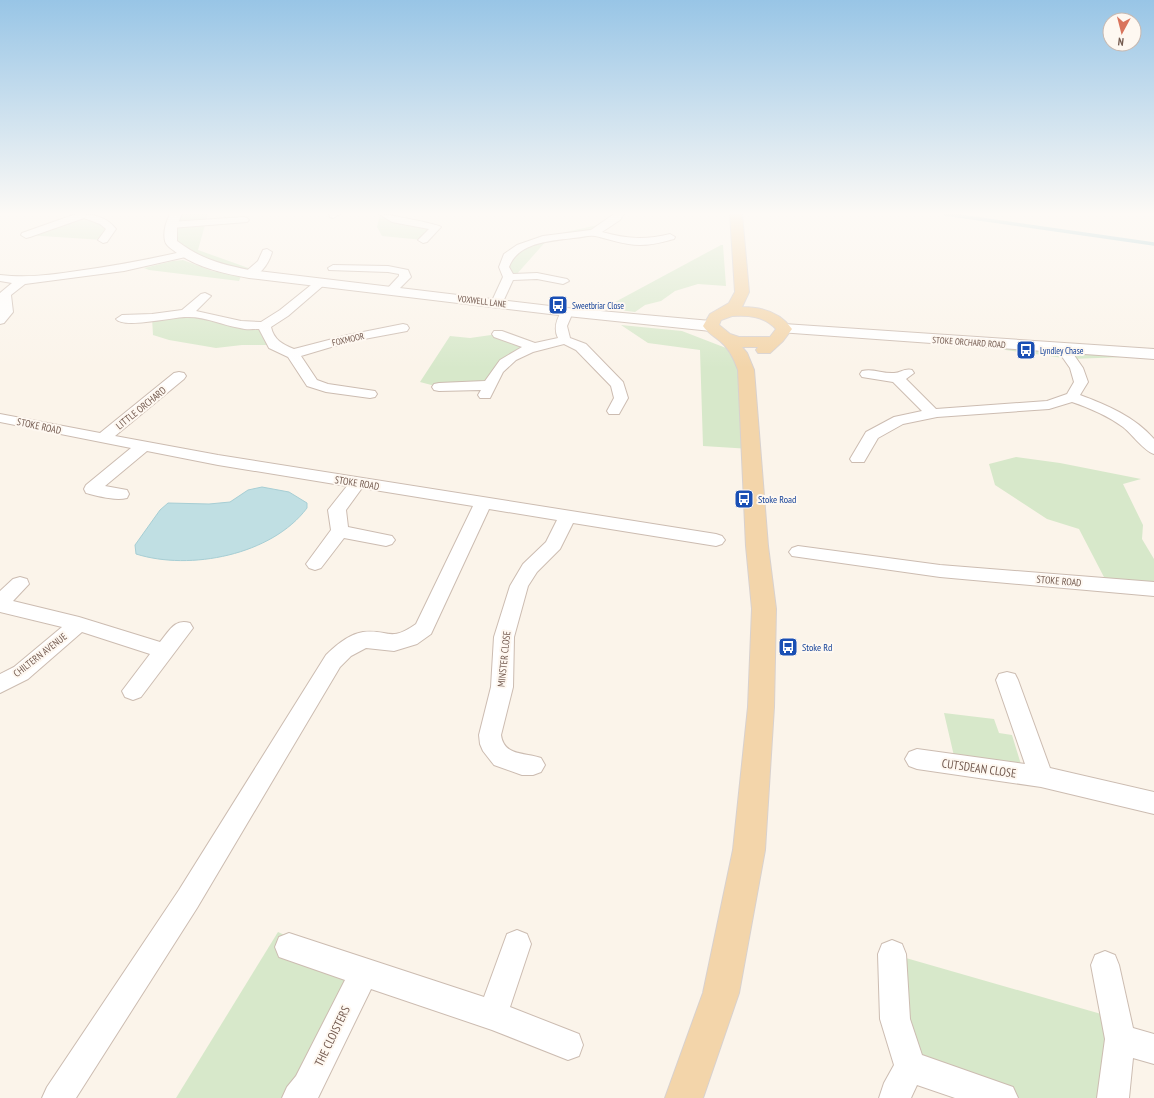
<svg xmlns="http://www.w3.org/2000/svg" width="1154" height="1098" font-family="'PT Sans Narrow',sans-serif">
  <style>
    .green { fill: #d7e8ca }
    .water { fill: #c0dfe3; stroke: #a7ced4 }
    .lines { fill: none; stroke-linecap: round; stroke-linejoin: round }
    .stream { stroke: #a7ced4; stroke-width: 3.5 }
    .minor-casing { stroke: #ccbcb1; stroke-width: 2 }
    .tertiary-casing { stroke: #ccbcb1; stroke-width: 2 }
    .primary-casing { stroke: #d8d1ce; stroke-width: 2 }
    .minor { fill: #fff; fill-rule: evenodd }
    .tertiary { fill: #fff; fill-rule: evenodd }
    .primary { fill: #f3d5aa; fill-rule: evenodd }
    .labels { text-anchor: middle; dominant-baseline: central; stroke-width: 4; stroke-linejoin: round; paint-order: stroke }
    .far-street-label { font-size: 9px; fill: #745b50; stroke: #fef8f1 }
    .far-transit-label { font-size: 9px; fill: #164399; stroke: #fef8f1; text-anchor: start }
    .street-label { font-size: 10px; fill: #745b50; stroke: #fef8f1 }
    .transit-label { font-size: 10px; fill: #164399; stroke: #fef8f1; text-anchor: start }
    .near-street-label { font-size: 12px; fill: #745b50; stroke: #fef8f1 }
  </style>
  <rect width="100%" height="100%" fill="#fbf4ea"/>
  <g class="green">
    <polygon points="176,214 208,214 198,250 254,270 249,274 213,267 171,242"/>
    <polygon points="380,214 384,214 389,218 436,227 423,240 382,236 377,227"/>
    <polygon points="83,215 111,229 103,240 26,235"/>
    <path d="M612,222l-18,11 -46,6 -33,37 -6,1 -1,-21c30,-21 69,-26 104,-34z"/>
    <polygon points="721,245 723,245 726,286 698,284 675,291 661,301 645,305 635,312 604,308"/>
    <polygon points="183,260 212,271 241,276 239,281 149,270 144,268 173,261"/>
    <polygon points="186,313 264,326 274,345 242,345 216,348 169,340 153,335 152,318"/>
    <polygon points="621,325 682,331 739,353 751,449 703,446 700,350 648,343"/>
    <polygon points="498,334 535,347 515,355 490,385 439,387 420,382 450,336 470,338"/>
    <polygon points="936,340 1154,356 1070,359"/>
    <polygon points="1016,457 1060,463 1141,479 1123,484 1143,525 1142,539 1154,559 1154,584 1105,579 1079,529 1047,519 995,485 989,464"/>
    <polygon points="944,713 994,719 999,733 1012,735 1023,771 954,756"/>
    <polygon points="278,932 364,972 298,1098 176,1098"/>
    <polygon points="892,954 1115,1018 1113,1098 1002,1098 910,1067"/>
  </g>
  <path class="water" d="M262,487l27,5 18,11v5c-35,47 -117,63 -171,46l-1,-9 25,-35 8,-7 41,1 21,-2 18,-12z"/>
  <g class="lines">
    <polyline class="stream" points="945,214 1154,244"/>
    <defs>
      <g id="minor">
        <path d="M76,214c16,0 30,2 40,15l-9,13 -4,1 -5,-3 8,-11 -6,-5 -16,-6 -54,19 -4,1 -5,-3 1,-2z"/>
        <polygon points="329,214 340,214 333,218 330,217"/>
        <path d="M379,214c7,0 59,10 62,13l-14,15 -4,1 -5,-3 11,-11 -37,-7z"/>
        <path d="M614,214h10l-4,6 -18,12c24,7 44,8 68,2l5,3 -1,2c-11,3 -22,6 -34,6 -16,0 -30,-6 -45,-9 -7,-1 -15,2 -22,2 -22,3 -55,4 -64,29l4,7 24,-1 30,6 2,2 -6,3 -26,-5 -24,1 -12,26h-8l-2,-3 12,-26 -4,-10 5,-13 13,-9 26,-9 48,-6z"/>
        <polygon points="244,217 247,218 249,220 247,222 171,228 166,225 171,222"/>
        <path d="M267,249l5,3c-3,11 -13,28 -27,24l-2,-2 15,-13 5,-11z"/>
        <path d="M186,251l5,3 -1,2 -66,15 -99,13 -14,11 2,17 -9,11 -4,1v-31l12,-10 -12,-2v-6c27,3 50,0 77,-4 37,-5 73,-12 109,-20z"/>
        <polygon points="333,265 388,266 408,270 411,277 395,293 391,294 385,291 399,276 399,274 388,272 329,270 328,268"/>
        <path d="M320,280l6,3 -2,2 -36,31 -17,11c3,13 11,17 23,22l54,-14 55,-11 4,1 2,3 -2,3 -59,11 -47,14 16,24 11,4 47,7 2,3 -2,3 -5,1 -44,-6 -19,-6 -19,-29 -19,-9 -10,-19c-6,0 -13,1 -19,-1 -18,-3 -36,-12 -54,-11 -13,0 -63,12 -70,2l6,-4 30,-1 30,-4 19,-16 4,-1 6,3 -15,15 45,10 20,1 19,-12 36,-29z"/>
        <path d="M567,308l6,4 -6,14 3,12 16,6 37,38 5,16 -9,16h-10l-2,-3 7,-13 -3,-12 -35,-36 -12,-6 -31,8 -17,8 -13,12 -13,26h-10l-2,-3 3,-5 -42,1 -5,-1 -2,-3 2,-3 5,-1 46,-2 15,-21 22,-13 -28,-10 -2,-3 2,-3h8l33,12 23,-5c-5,-10 -1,-20 5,-29z"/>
        <path d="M1062,344l5,1 16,23 5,14 -8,13c27,10 55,22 74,44v15c-10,-3 -22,-20 -31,-27 -15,-11 -33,-19 -51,-25l-23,7 -112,8 -34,7 -25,14 -14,24h-12l-2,-3 16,-27 28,-15 28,-6 -29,-29 -31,-5 -2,-3 2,-3c11,-3 21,3 32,2 7,0 10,-5 18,-3l2,3 -8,6 30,30 111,-8 20,-7 7,-12 -4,-14 -14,-20z"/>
        <path d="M179,372l5,1 2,3 -2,3 -69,57 103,19 498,79 6,2 3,4 -3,4 -6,2 -143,-23 -13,26 -23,23 -9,14 -14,51 -1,50 -12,48c3,22 25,17 40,23l4,7 -4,7 -8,3h-11l-28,-10 -11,-14 -3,-7 -1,-9 12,-48 3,-50 16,-51 13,-22 23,-22 11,-22 -68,-11 -58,125 -14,10 -23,7 -28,-3 -15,8 -11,11 -143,241 -121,190h-34l5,-11 132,-197 147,-235c9,-9 23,-21 37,-23 26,-3 26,11 53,-8l57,-118 -111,-18 -16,22 2,17 44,9 3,4 -3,4 -6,2 -42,-8 -23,30 -6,2 -6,-2 -3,-4 25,-34 -3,-20 19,-24 -129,-21 -71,-14 -42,35 22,4 2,4 -2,4c-12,3 -29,-2 -41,-5l-2,-4 2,-4 45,-37 -131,-26v-8l100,19 74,-60z"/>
        <polygon points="798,546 940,565 1154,582 1154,596 940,577 792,556 789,552 792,548"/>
        <path d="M20,577l7,2 2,5 -16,17 66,16 81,25c9,-11 15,-24 30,-19l3,5 -52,69 -8,3 -8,-3 -3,-6 28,-37 -68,-22 -54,47 -28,14v-19l14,-7 48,-40 -62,-15v-21l13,-12z"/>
        <polygon points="1007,672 1015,674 1018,680 1050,768 1154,792 1154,814 1041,787 917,769 909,766 905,759 909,752 917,749 1025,764 996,680 999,674"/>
        <polygon points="517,930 527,934 531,944 510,1007 579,1034 583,1045 579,1056 568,1060 492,1030 371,989 318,1098 282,1098 287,1087 296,1076 345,980 279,957 275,947 279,937 289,933 484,997 507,934"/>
        <polygon points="892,940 902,944 906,954 910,1019 922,1055 1013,1087 1018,1098 955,1098 917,1085 911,1098 879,1098 884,1083 894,1065 880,1019 878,954 882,944"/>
        <polygon points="1105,951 1115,955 1119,965 1133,1028 1154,1034 1154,1064 1133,1058 1129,1098 1097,1098 1105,1039 1091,965 1095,955"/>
      </g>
      <g id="tertiary">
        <path d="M170,214h12l-5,11v16c24,18 43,23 72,29l318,38 144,13 5,2 3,3 -3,3 -5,2 -144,-15 -318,-38c-27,-5 -53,-10 -76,-28 -3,-2 -7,-5 -8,-9 -2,-9 1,-19 5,-27z"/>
        <polygon points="784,324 1154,349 1154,359 779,332 776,329 779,326"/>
      </g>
      <path id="primary" d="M730,214h12l7,78 -7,15c19,0 38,5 50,22l-9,12 -13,12h-12l-2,-3 2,-3h-16l5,6 7,17 14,176 8,63 -2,98 -9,143 -26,143 -36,105h-38l38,-105 30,-143 15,-143 4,-98 -6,-63 -8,-176c-4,-11 -9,-22 -18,-29 -6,-5 -12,-8 -17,-15l7,-12 19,-11 6,-11zM732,316c17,-1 32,0 44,13l-6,8h-31l-9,-3 -11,-9 2,-5z"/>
    </defs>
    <use href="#minor" class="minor-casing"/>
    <use href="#tertiary" class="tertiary-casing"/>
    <use href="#primary" class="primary-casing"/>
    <use href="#minor" class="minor"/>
    <use href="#tertiary" class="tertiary"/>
    <use href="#primary" class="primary"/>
  </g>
  <linearGradient id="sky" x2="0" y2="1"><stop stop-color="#98c5e6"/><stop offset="0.58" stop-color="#fdfaf6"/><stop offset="1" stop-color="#fdfaf6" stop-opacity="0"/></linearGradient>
  <rect width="1154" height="368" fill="url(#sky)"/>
  <defs>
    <symbol id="bus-square" viewBox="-11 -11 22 22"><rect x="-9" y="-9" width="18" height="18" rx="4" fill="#1a4fb4" stroke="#fef8f1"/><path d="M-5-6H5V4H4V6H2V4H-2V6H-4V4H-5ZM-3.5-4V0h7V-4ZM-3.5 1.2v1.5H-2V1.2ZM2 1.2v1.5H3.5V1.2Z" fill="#fff"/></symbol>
  </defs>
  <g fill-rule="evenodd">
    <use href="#bus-square" x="547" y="294" width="22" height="22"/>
    <use href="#bus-square" x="1015" y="339" width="22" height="22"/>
    <use href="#bus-square" x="733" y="488" width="22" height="22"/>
    <use href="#bus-square" x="777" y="636" width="22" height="22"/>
  </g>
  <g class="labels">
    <g class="far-street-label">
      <text transform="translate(482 301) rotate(7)">VOXWELL LANE</text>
      <text transform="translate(348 339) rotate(-13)">FOXMOOR</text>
      <text transform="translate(969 342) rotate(4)">STOKE ORCHARD ROAD</text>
    </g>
    <g class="far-transit-label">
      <text x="572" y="305">Sweetbriar Close</text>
      <text x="1040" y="350">Lyndley Chase</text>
    </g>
    <g class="street-label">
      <text transform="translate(141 408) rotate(-39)">LITTLE ORCHARD</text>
      <text transform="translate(39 426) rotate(12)">STOKE ROAD</text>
      <text transform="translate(357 483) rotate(9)">STOKE ROAD</text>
      <text transform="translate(1059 581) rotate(5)">STOKE ROAD</text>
      <text transform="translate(40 655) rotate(-38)">CHILTERN AVENUE</text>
      <text transform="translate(504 659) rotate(-84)">MINSTER CLOSE</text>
    </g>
    <g class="transit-label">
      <text x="758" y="499">Stoke Road</text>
      <text x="802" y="647">Stoke Rd</text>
    </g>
    <g class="near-street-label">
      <text transform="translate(979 768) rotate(8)">CUTSDEAN CLOSE</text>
      <text transform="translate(332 1036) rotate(-64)">THE CLOISTERS</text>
    </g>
  </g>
  <g transform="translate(1122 32) rotate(187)"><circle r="19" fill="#fef8f1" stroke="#c7b9b1"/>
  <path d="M0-3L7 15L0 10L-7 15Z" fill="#d9745c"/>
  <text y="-6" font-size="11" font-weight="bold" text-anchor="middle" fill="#745b50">N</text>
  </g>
</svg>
